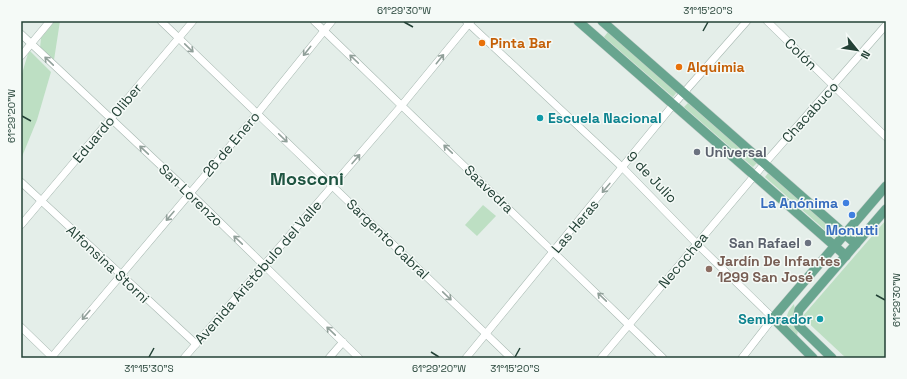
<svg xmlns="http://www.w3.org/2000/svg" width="907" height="379" font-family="'Space Grotesk',sans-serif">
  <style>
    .green { fill: #bddfc3 }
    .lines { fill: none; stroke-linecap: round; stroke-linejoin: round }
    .minor-casing { stroke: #a6b7b0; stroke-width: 8 }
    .major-casing { stroke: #c1cac7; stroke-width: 10 }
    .minor { stroke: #fff; stroke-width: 7 }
    .major { stroke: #68a58f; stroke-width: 9 }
    .oneway { stroke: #91a09a }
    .ticks { fill: none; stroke: #234136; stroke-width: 1.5 }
    .food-dot { fill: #e8710a; stroke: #f5faf7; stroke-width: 1.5 }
    .culture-dot { fill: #0f9aa8; stroke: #f5faf7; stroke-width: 1.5 }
    .worship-dot { fill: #6b7280; stroke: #f5faf7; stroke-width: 1.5 }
    .shop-dot { fill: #3f7fe0; stroke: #f5faf7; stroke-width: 1.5 }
    .education-dot { fill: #8d6e63; stroke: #f5faf7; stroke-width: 1.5 }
    .labels { text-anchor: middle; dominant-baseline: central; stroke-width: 3; stroke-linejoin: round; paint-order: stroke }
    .food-label { font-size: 14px; font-weight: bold; fill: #c56008; stroke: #f5faf7; text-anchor: start }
    .street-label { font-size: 14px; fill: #234136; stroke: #f5faf7 }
    .culture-label { font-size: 14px; font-weight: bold; fill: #0d838f; stroke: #f5faf7; text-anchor: start }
    .worship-label { font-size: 14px; font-weight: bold; fill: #5b616d; stroke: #f5faf7; text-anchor: start }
    .shop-label { font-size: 14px; font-weight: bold; fill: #366cbe; stroke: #f5faf7; text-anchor: end }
    .education-label { font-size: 14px; font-weight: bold; fill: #785e54; stroke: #f5faf7; text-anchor: start }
    .district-label { font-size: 18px; font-weight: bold; fill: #1e5441; stroke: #f5faf7 }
    .neatline { fill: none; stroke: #234136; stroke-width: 1.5 }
    .ticks-label { font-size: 10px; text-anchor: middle; fill: #234136 }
  </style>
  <rect width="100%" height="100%" fill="#e4eee9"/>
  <g class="green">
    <polygon points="55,21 60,21 54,60 40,48 41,38"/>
    <polygon points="608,32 677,92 673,97 604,37"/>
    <polygon points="29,50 51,72 37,120 21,159 21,77"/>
    <polygon points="688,103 757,163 753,167 684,107"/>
    <polygon points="769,172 838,234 834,238 765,177"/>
    <polygon points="483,205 496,216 477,236 465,225"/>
    <polygon points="886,220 886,358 846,358 802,317"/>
    <path d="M794,304l4,26 -1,6c-11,-11 -15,-19 -3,-32z"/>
  </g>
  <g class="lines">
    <defs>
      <g id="minor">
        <polyline points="161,21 511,358"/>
        <polyline points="314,21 663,358"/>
        <polyline points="466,21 623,168 697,244 773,318 742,358"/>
        <polyline points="767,21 886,137"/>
        <polyline points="21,34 190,193 359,358"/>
        <polyline points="21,56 50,21"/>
        <polyline points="21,182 196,344"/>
        <polyline points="21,225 193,21"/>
        <polyline points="21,327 53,358"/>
        <polyline points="51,358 257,114 332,21"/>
        <polyline points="184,358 402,105 471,21"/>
        <polyline points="329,358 343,342"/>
        <polyline points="466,358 673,105 747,21"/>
        <polyline points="601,358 765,163 886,25"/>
      </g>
      <g id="major">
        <polyline points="578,21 846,256"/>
        <polyline points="602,21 856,244"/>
        <polyline points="813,358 773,318 886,186"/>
        <polyline points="832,358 799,326 797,320 799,310 886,209"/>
      </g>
    </defs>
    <use href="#minor" class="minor-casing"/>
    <use href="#major" class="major-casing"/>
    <use href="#minor" class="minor"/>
    <use href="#major" class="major"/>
  </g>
  <defs><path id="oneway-shaft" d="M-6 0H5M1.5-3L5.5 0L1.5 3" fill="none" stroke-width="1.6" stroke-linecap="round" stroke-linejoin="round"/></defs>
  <g class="oneway">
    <use href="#oneway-shaft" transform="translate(189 48) rotate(44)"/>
    <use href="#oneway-shaft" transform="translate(307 51) rotate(129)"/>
    <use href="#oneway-shaft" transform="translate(354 59) rotate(-136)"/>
    <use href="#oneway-shaft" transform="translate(440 59) rotate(-51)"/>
    <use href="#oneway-shaft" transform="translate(49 61) rotate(-136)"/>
    <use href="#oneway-shaft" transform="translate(283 138) rotate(44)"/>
    <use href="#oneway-shaft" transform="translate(448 149) rotate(-136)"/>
    <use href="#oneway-shaft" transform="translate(144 150) rotate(-137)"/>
    <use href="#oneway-shaft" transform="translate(356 159) rotate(-49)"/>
    <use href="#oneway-shaft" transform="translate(606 188) rotate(130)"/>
    <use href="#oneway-shaft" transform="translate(170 216) rotate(131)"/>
    <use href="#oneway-shaft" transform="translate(238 240) rotate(-136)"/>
    <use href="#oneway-shaft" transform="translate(447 296) rotate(44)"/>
    <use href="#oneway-shaft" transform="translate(602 297) rotate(-136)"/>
    <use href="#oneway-shaft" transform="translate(86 315) rotate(130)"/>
    <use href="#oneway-shaft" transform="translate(331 331) rotate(-136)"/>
  </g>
  <path class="ticks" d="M404,22l9,5M703,31l5,-9M22,116l9,5M876,295l9,5M431,352l8,5M149,357l5,-9M515,357l5,-9"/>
  <g class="food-dot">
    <circle cx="482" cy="43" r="4"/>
    <circle cx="679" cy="67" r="4"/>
  </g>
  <g class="culture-dot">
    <circle cx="540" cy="118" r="4"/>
    <circle cx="820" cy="319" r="4"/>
  </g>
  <g class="worship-dot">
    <circle cx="697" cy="152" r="4"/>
    <circle cx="808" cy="243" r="4"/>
  </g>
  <g class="shop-dot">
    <circle cx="846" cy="203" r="4"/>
    <circle cx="852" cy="215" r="4"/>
  </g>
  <circle class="education-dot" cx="709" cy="269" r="4"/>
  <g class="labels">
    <g class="food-label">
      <text x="490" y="43">Pinta Bar</text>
      <text x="687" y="67">Alquimia</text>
    </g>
    <g class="street-label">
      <text transform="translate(801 54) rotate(44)">Colón</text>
      <text transform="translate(810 112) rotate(-48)">Chacabuco</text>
      <text transform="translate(107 123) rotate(-50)">Eduardo Oliber</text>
      <text transform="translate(231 144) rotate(-50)">26 de Enero</text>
      <text transform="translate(652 177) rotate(46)">9 de Julio</text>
      <text transform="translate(489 189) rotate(44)">Saavedra</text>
      <text transform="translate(191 195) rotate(44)">San Lorenzo</text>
      <text transform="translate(575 226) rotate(-50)">Las Heras</text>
      <text transform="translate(388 239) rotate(44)">Sargento Cabral</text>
      <text transform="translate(683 260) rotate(-50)">Necochea</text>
      <text transform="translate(108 264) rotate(43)">Alfonsina Storni</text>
      <text transform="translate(258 272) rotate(-49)">Avenida Aristóbulo del Valle</text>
    </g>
    <g class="culture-label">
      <text x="548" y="118">Escuela Nacional</text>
      <text x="812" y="319" text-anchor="end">Sembrador</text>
    </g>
    <g class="worship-label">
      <text x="705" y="152">Universal</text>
      <text x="800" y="243" text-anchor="end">San Rafael</text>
    </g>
    <g class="shop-label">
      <text x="838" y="203">La Anónima</text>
      <text x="852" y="230" text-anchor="middle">Monutti</text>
    </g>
    <g class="education-label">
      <text x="717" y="261">Jardín De Infantes<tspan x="717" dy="16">1299 San José</tspan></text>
    </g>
    <g class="district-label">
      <text x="307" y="178">Mosconi</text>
    </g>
  </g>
  <rect width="907" height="379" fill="none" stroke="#f5faf7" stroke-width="44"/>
  <g transform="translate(857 50) rotate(120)" stroke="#f5faf7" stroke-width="3" paint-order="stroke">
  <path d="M0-3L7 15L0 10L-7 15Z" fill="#234136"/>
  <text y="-6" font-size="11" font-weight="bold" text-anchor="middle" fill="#234136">N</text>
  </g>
  <rect x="22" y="22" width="863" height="335" class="neatline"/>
  <g class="ticks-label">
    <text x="404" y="14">61°29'30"W</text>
    <text x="708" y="14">31°15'20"S</text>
    <text transform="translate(11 116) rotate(-90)" y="4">61°29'20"W</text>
    <text transform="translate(896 300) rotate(-90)" y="4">61°29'30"W</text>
    <text x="149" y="372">31°15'30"S</text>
    <text x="439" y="372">61°29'20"W</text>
    <text x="515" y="372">31°15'20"S</text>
  </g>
</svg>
